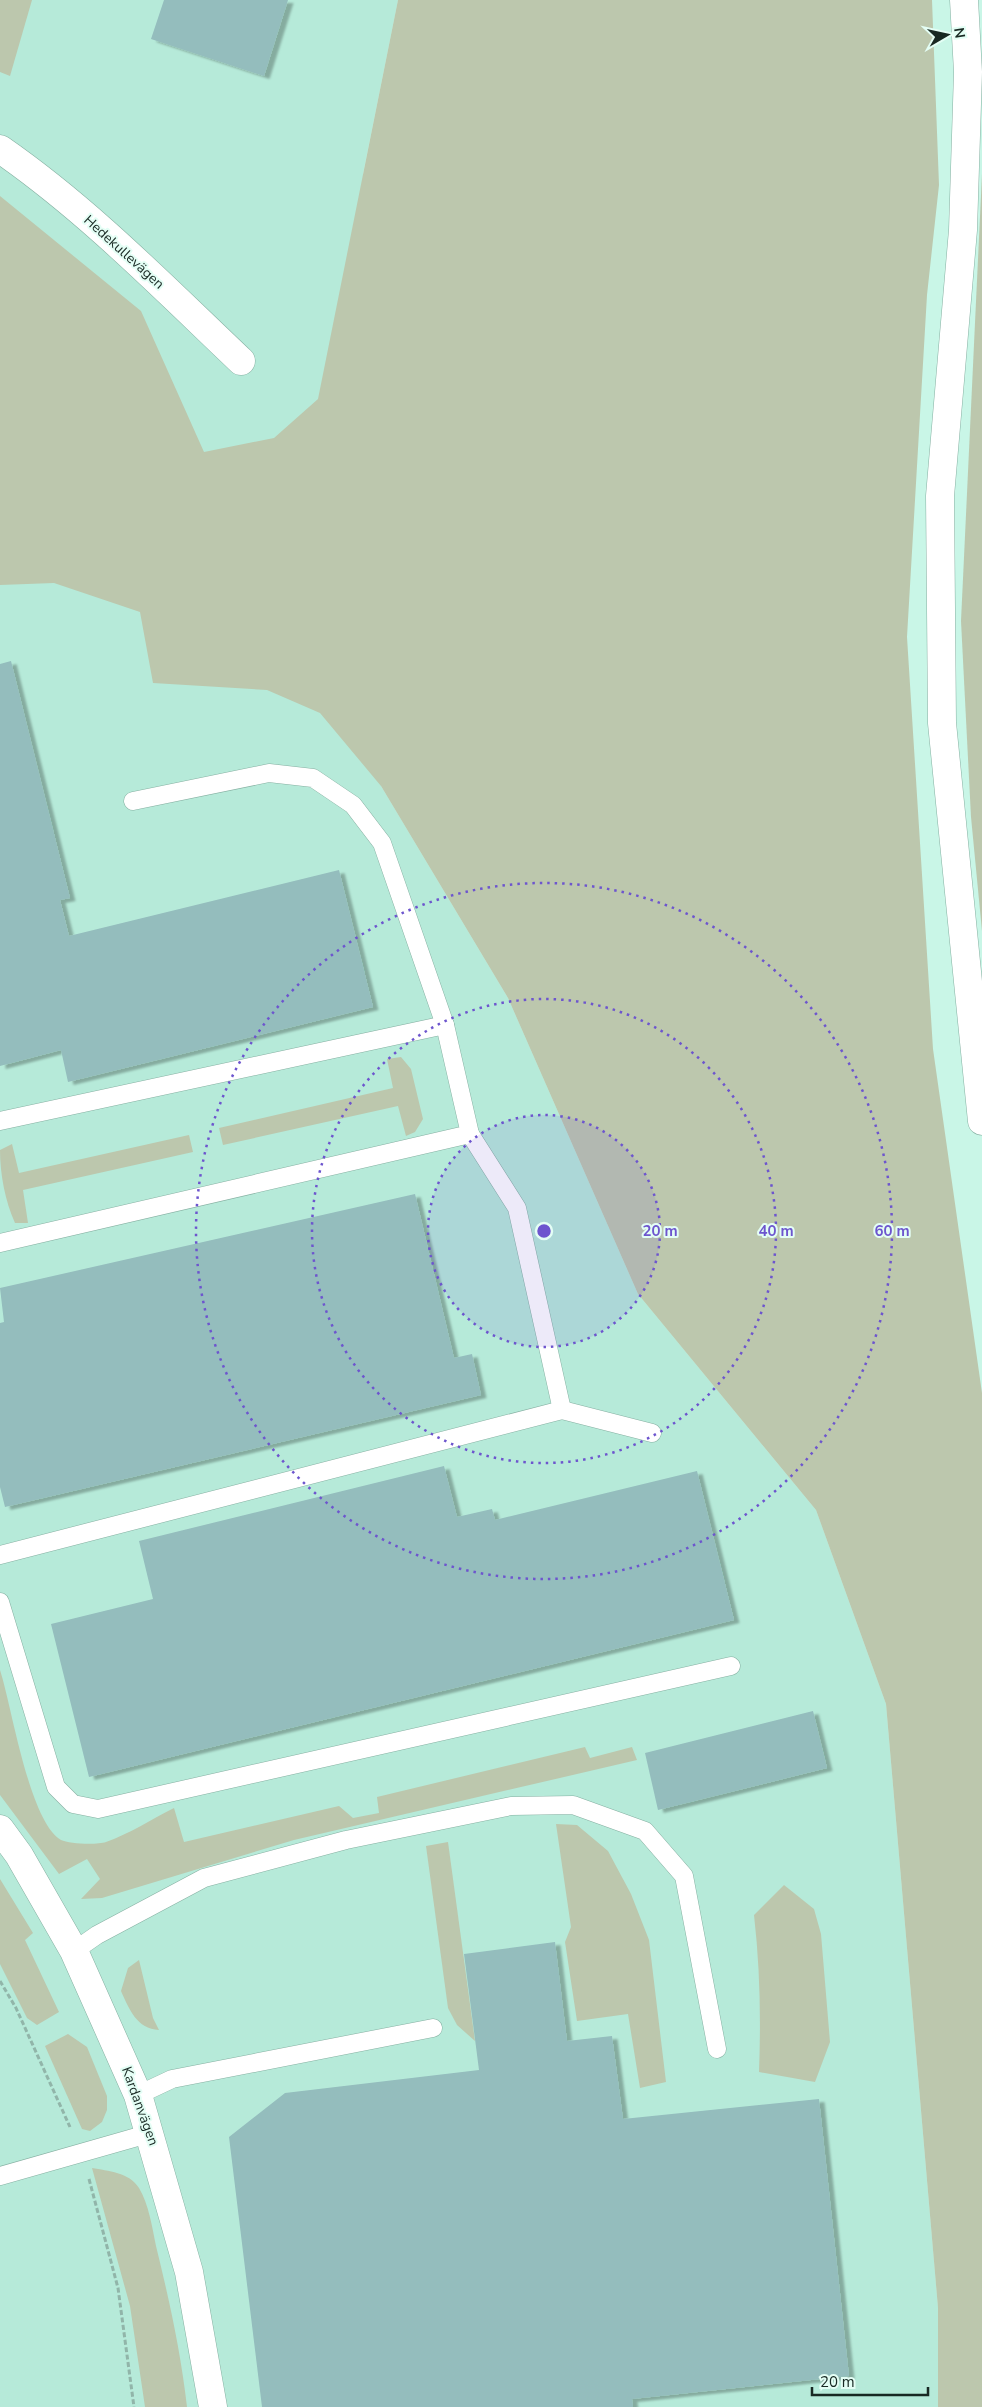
<svg xmlns="http://www.w3.org/2000/svg" width="982" height="2407" font-family="'Nunito Sans',sans-serif">
  <style>
    .built { fill: #b6ead9 }
    .green { fill: #bcc7ad }
    .building { fill: #94bdbd; filter: url(#shadow) }
    .lines { fill: none; stroke-linecap: round; stroke-linejoin: round }
    .lane-casing { stroke: #86b0a2; stroke-width: 19 }
    .street-casing { stroke: #86b0a2; stroke-width: 29 }
    .secondary-casing { stroke: #86b0a2; stroke-width: 29 }
    .primary-casing { stroke: #86b0a2; stroke-width: 29 }
    .path { stroke: #91b5a9; stroke-width: 3; stroke-dasharray: 5 2.5; stroke-linecap: butt }
    .lane { stroke: #fff; stroke-width: 18 }
    .street { stroke: #fff; stroke-width: 28 }
    .secondary { stroke: #fff; stroke-width: 28 }
    .primary { stroke: #fff; stroke-width: 28 }
    .ring { fill: none; stroke: #6d55ce; stroke-width: 2.5; stroke-dasharray: 2.5 5 }
    .labels { text-anchor: middle; dominant-baseline: central; stroke-width: 4; stroke-linejoin: round; paint-order: stroke }
    .street-label { font-size: 14px; fill: #182923; stroke: #e4fef5 }
    .centre { fill: #6d55ce; stroke: #e4fef5; stroke-width: 2.5 }
    .ring-label { font-size: 15px; text-anchor: middle; font-weight: bold; fill: #6d55ce; stroke: #e4fef5; stroke-width: 4; stroke-linejoin: round; paint-order: stroke }
  </style>
  <defs>
    <filter id="shadow"><feDropShadow dx="5.5" dy="3" stdDeviation="1" flood-color="#0004"/></filter>
  </defs>
  <rect width="100%" height="100%" fill="#c9f6e7"/>
  <polygon class="built" points="0,0 398,0 363,174 381,786 508,998 638,1294 816,1510 886,1704 938,2308 938,2407 0,2407"/>
  <g class="green">
    <polygon points="0,0 32,0 10,76 0,72"/>
    <polygon points="398,0 932,0 939,185 927,295 907,637 933,1049 982,1393 982,2407 938,2407 938,2308 886,1704 816,1510 638,1294 508,998 381,786 320,713 267,690 153,683 140,612 54,583 0,585 0,196 141,311 204,452 274,438 318,399"/>
    <polygon points="982,174 982,931 971,817 961,621"/>
    <polygon points="401,1057 411,1069 423,1119 415,1132 406,1136 398,1106 223,1145 219,1128 393,1088 387,1059"/>
    <path d="M189,1135l4,17 -170,38 5,33h-13c-10,-22 -15,-49 -15,-73l12,-6 7,29z"/>
    <path d="M0,1670c12,37 29,151 61,170 8,4 36,5 45,2 23,-8 46,-23 68,-34l10,34 155,-36 14,12 26,-5 -2,-16 208,-50 5,11 42,-11 5,13 -343,80 -192,58 -21,1 19,-20 -13,-20 -28,15 -59,-79z"/>
    <polygon points="556,1824 577,1825 608,1851 631,1894 649,1940 666,2082 640,2088 628,2014 577,2021 565,1942 571,1927"/>
    <polygon points="448,1842 475,2041 457,2025 448,2008 426,1846"/>
    <polygon points="0,1879 33,1933 25,1940 59,2012 37,2025 27,2018 0,1964"/>
    <path d="M784,1885l30,24 7,25 9,108 -15,40 -56,-10c2,-53 1,-105 -5,-157z"/>
    <path d="M139,1960l14,58 6,12c-22,-1 -30,-21 -38,-39l7,-23z"/>
    <polygon points="68,2034 87,2047 107,2096 107,2110 102,2122 90,2131 82,2129 45,2046"/>
    <path d="M92,2168c16,3 37,4 47,20 10,17 13,39 17,58 13,53 25,107 31,161h-42l-15,-101z"/>
  </g>
  <g class="building">
    <polygon points="164,0 288,0 264,76 151,39"/>
    <polygon points="11,661 70,898 60,900 69,936 339,870 373,1007 68,1082 61,1050 0,1066 0,664"/>
    <polygon points="415,1194 454,1358 472,1354 481,1395 5,1507 0,1487 0,1323 4,1322 0,1288"/>
    <polygon points="444,1466 457,1517 492,1509 495,1520 697,1471 734,1620 89,1777 51,1624 153,1599 139,1541"/>
    <polygon points="813,1711 827,1768 658,1810 645,1753"/>
    <polygon points="555,1942 567,2041 612,2036 623,2119 819,2099 849,2376 632,2399 633,2407 262,2407 229,2137 285,2093 479,2070 464,1954"/>
  </g>
  <g class="lines">
    <defs>
      <g id="lane">
        <polyline points="133,801 269,773 313,778 353,805 382,843 445,1025"/>
        <polyline points="0,1121 445,1025 470,1134 0,1243"/>
        <polyline points="470,1134 517,1208 562,1410"/>
        <polyline points="0,1555 562,1410 652,1433"/>
        <polyline points="0,1602 56,1787 73,1804 98,1809 731,1666"/>
        <polyline points="74,1951 97,1935 204,1878 346,1840 511,1806 573,1805 645,1831 684,1876 717,2049"/>
        <polyline points="138,2095 172,2079 433,2028"/>
        <polyline points="0,2176 151,2133"/>
      </g>
      <path id="street" d="M0,149c88,61 164,139 241,212"/>
      <polyline id="secondary" points="0,1829 19,1855 74,1951 138,2095 189,2272 213,2407"/>
      <polyline id="primary" points="964,0 968,72 963,230 940,496 942,723 982,1121"/>
    </defs>
    <use href="#lane" class="lane-casing"/>
    <use href="#street" class="street-casing"/>
    <use href="#secondary" class="secondary-casing"/>
    <use href="#primary" class="primary-casing"/>
    <g class="path">
      <polyline points="0,1981 16,2008 70,2127"/>
      <polyline points="89,2179 118,2288 134,2407"/>
    </g>
    <use href="#lane" class="lane"/>
    <use href="#street" class="street"/>
    <use href="#secondary" class="secondary"/>
    <use href="#primary" class="primary"/>
  </g>
  <circle cx="544" cy="1231" r="116" fill="#6d55ce" fill-opacity=".12"/>
  <g class="ring">
    <circle cx="544" cy="1231" r="116"/>
    <circle cx="544" cy="1231" r="232"/>
    <circle cx="544" cy="1231" r="348"/>
  </g>
  <g class="labels">
    <g class="street-label">
      <text transform="translate(124 252) rotate(42)">Hedekullevägen</text>
      <text transform="translate(140 2106) rotate(70)">Kardanvägen</text>
    </g>
  </g>
  <circle cx="544" cy="1231" r="8" class="centre"/>
  <g class="ring-label">
    <text x="660" y="1236">20 m</text>
    <text x="776" y="1236">40 m</text>
    <text x="892" y="1236">60 m</text>
  </g>
  <g transform="translate(947 35) rotate(81)" stroke="#e4fef5" stroke-width="4" paint-order="stroke">
  <path d="M0-4L9 19L0 12L-9 19Z" fill="#182923"/>
  <text y="-8" font-size="14" font-weight="bold" text-anchor="middle" fill="#182923">N</text>
  </g>
  <path d="M812 2387v8h116v-8" fill="none" stroke="#182923" stroke-width="2.5"/>
  <text x="820" y="2387" font-size="15" fill="#182923" stroke="#e4fef5" stroke-width="4" paint-order="stroke">20 m</text>
</svg>
